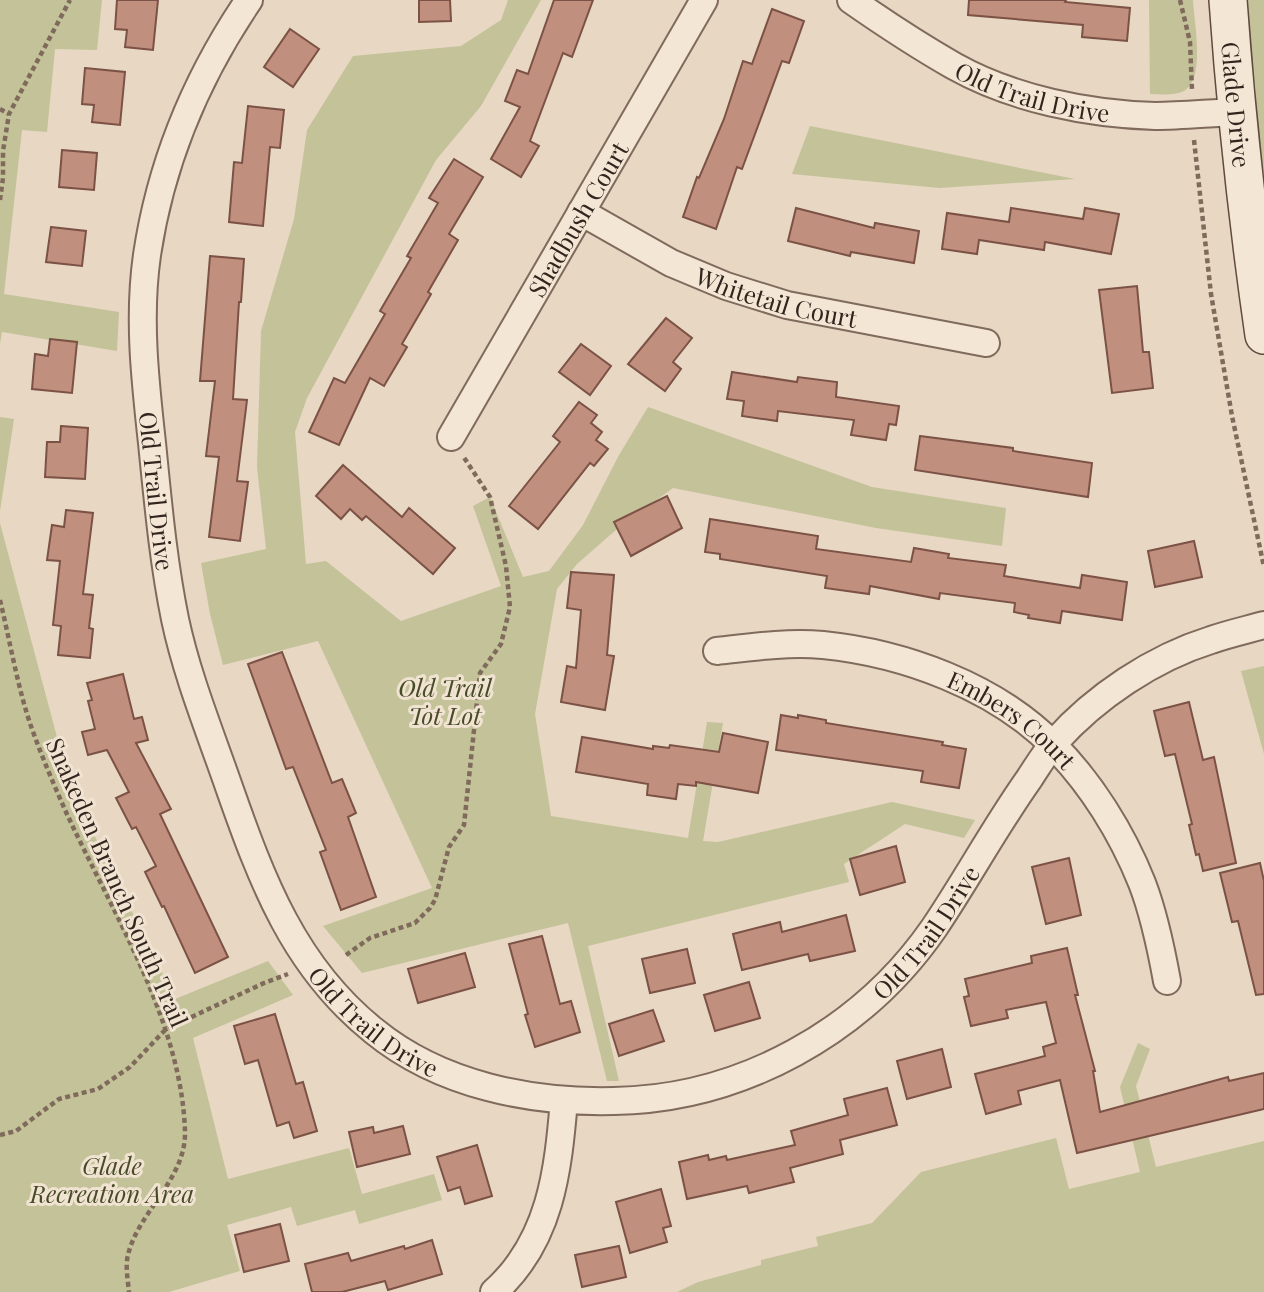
<svg xmlns="http://www.w3.org/2000/svg" width="1264" height="1292" font-family="'Playfair Display',serif">
  <style>
    .green { fill: #c4c299 }
    .building { fill: #c18f7d; stroke: #7b5245; stroke-width: 2 }
    .lines { fill: none; stroke-linecap: round; stroke-linejoin: round }
    .street-casing { stroke: #7f6a5c; stroke-width: 30 }
    .secondary-casing { stroke: #614b3f; stroke-width: 40 }
    .path { stroke: #7f6a5c; stroke-width: 4.5; stroke-dasharray: 5 3.5; stroke-linecap: butt }
    .street { stroke: #f4e6d5; stroke-width: 26 }
    .secondary { stroke: #f4e6d5; stroke-width: 37 }
    .labels { text-anchor: middle; dominant-baseline: central; stroke-width: 6; stroke-linejoin: round; paint-order: stroke }
    .street-label { font-size: 24px; fill: #31251e; stroke: #f0e3d1 }
    .park-label { font-size: 24px; font-style: italic; fill: #474b27; stroke: #f0e3d1 }
  </style>
  <rect width="100%" height="100%" fill="#e7d7c3"/>
  <g class="green">
    <polygon points="0,0 102,0 97,50 55,49 47,132 22,130 4,294 119,312 117,351 2,332 0,344"/>
    <polygon points="508,0 541,0 481,106 436,160 307,398 295,432 306,564 326,561 401,621 501,586 473,506 490,497 523,577 549,571 583,525 619,455 648,407 872,487 1006,508 1002,546 876,528 673,488 617,529 577,564 557,589 535,714 551,816 688,838 707,722 723,723 703,841 718,842 892,802 975,820 964,838 905,824 844,864 849,882 588,946 619,1081 607,1081 568,923 362,973 323,926 432,888 318,641 223,665 210,614 201,563 266,549 257,467 261,331 294,219 307,130 353,56 461,46 501,20"/>
    <path d="M1149,0h44c1,22 13,79 -9,91 -11,5 -22,3 -34,3z"/>
    <polygon points="1233,0 1264,0 1264,212"/>
    <polygon points="810,126 1075,179 939,188 792,174"/>
    <polygon points="0,417 14,419 0,511"/>
    <polygon points="0,523 70,786 175,999 268,961 293,995 193,1038 228,1179 349,1148 362,1194 434,1174 442,1200 359,1224 355,1210 297,1226 291,1207 227,1225 240,1271 169,1292 0,1292"/>
    <polygon points="1264,666 1264,754 1241,671"/>
    <polygon points="1138,1043 1150,1049 1136,1086 1156,1167 1264,1141 1264,1292 677,1292 698,1282 761,1265 761,1260 818,1246 816,1237 872,1223 921,1172 1056,1138 1069,1189 1140,1172 1120,1087"/>
  </g>
  <g class="building">
    <polygon points="117,0 158,0 153,50 125,47 127,30 115,29"/>
    <polygon points="419,0 450,0 451,21 419,22"/>
    <polygon points="554,0 593,0 572,57 563,53 530,141 539,146 521,177 491,159 520,107 505,101 517,70 528,74"/>
    <polygon points="969,0 1066,0 1065,2 1130,8 1127,41 1082,37 1083,25 968,15"/>
    <polygon points="772,9 804,21 789,63 782,61 742,169 737,167 716,229 683,217 697,177 699,178 724,119 743,61 752,64"/>
    <polygon points="290,29 319,49 293,87 264,67"/>
    <polygon points="85,68 125,72 120,125 92,122 94,105 82,104"/>
    <polygon points="248,106 284,110 280,148 270,147 263,226 229,222 234,162 242,163"/>
    <polygon points="62,150 97,153 94,190 59,187"/>
    <polygon points="454,159 483,177 449,234 458,240 428,292 431,294 402,344 407,347 384,386 370,378 339,445 309,432 334,378 345,383 385,314 380,311 411,258 407,256 438,203 429,198"/>
    <polygon points="796,208 874,228 875,223 919,231 914,263 851,252 850,256 788,241"/>
    <polygon points="1011,208 1083,219 1085,208 1119,214 1111,254 1045,242 1044,250 979,240 977,254 942,249 947,213 1009,222"/>
    <polygon points="51,227 86,231 82,266 46,262"/>
    <polygon points="210,256 244,259 241,302 239,302 233,399 247,400 237,481 248,482 240,541 209,537 219,457 206,456 215,381 200,381"/>
    <polygon points="1137,286 1143,352 1149,352 1153,388 1112,393 1099,290"/>
    <polygon points="666,318 692,338 673,362 681,369 665,391 628,364"/>
    <polygon points="50,339 77,342 72,393 32,389 35,354 48,356"/>
    <polygon points="581,344 611,366 590,395 559,372"/>
    <polygon points="732,372 797,382 798,377 837,382 836,397 899,406 896,425 889,424 886,440 851,435 854,420 778,411 777,421 742,416 744,401 727,399"/>
    <polygon points="579,402 597,415 591,423 602,432 596,440 608,449 594,466 590,463 538,529 509,506 560,442 553,436"/>
    <polygon points="61,426 88,428 85,479 45,477 47,442 60,442"/>
    <polygon points="920,436 1013,448 1013,451 1092,463 1088,497 915,470"/>
    <polygon points="343,465 402,517 409,508 455,548 433,574 366,516 362,520 350,509 341,519 316,496"/>
    <polygon points="667,496 682,528 631,556 614,522"/>
    <polygon points="66,510 93,513 83,594 93,595 89,628 93,629 90,658 58,655 61,626 53,625 60,561 47,560 52,525 64,527"/>
    <polygon points="710,519 818,536 816,549 911,562 914,548 949,554 948,558 1006,565 1004,576 1080,588 1082,575 1127,582 1122,620 1062,611 1060,623 1028,618 1029,615 1014,612 1015,603 940,593 939,599 870,586 869,594 825,588 827,576 720,559 720,554 705,552"/>
    <polygon points="1194,541 1202,577 1155,587 1148,551"/>
    <polygon points="571,572 614,575 607,655 614,656 605,710 561,702 567,666 576,668 581,610 567,608"/>
    <polygon points="282,652 332,783 342,779 356,813 348,817 376,897 341,910 320,852 326,850 293,767 286,769 248,664"/>
    <polygon points="123,674 134,719 142,717 148,740 136,743 171,809 160,814 228,957 195,973 164,906 162,907 145,872 156,866 136,827 132,829 116,798 129,792 107,750 88,755 82,732 95,729 88,701 92,700 87,683"/>
    <polygon points="1189,702 1203,760 1214,757 1236,863 1203,871 1199,854 1196,855 1189,825 1192,824 1175,754 1165,756 1154,711"/>
    <polygon points="781,715 798,718 798,715 826,720 826,723 943,742 942,745 966,749 959,788 921,782 923,771 776,750"/>
    <polygon points="723,733 768,742 758,793 696,782 696,786 678,784 676,799 647,795 648,784 576,772 582,737 653,749 653,746 669,748 670,745 719,752"/>
    <polygon points="896,846 905,882 860,895 850,859"/>
    <polygon points="1069,858 1081,915 1046,924 1032,867"/>
    <polygon points="1260,863 1264,881 1264,994 1256,995 1238,921 1232,922 1220,873"/>
    <polygon points="846,915 855,951 810,961 808,954 742,970 733,934 780,922 782,932"/>
    <polygon points="542,936 560,1004 571,1001 580,1032 535,1047 525,1015 528,1014 509,944"/>
    <polygon points="1067,948 1078,995 1075,995 1095,1071 1093,1071 1100,1112 1228,1077 1229,1081 1264,1073 1264,1109 1077,1153 1060,1080 1018,1091 1021,1104 986,1114 975,1074 1045,1056 1043,1047 1056,1043 1046,1002 1006,1010 1008,1018 971,1026 964,997 969,996 965,979 1032,963 1031,956"/>
    <polygon points="687,949 695,983 650,993 642,959"/>
    <polygon points="465,953 475,987 418,1003 408,969"/>
    <polygon points="749,982 760,1018 715,1031 704,995"/>
    <polygon points="653,1010 664,1041 619,1056 609,1024"/>
    <polygon points="275,1014 296,1084 303,1082 317,1131 294,1138 289,1122 277,1126 258,1060 245,1064 234,1026"/>
    <polygon points="942,1049 951,1087 907,1099 897,1061"/>
    <polygon points="887,1088 897,1125 840,1140 843,1154 790,1168 794,1182 749,1193 747,1186 687,1199 679,1162 708,1155 709,1160 726,1156 727,1160 795,1145 791,1131 848,1115 844,1099"/>
    <polygon points="403,1126 410,1154 357,1167 349,1132 373,1127 374,1133"/>
    <polygon points="477,1145 492,1196 465,1204 460,1187 448,1191 437,1157"/>
    <polygon points="661,1189 671,1226 663,1228 667,1242 630,1253 616,1202"/>
    <polygon points="280,1224 289,1261 244,1272 235,1235"/>
    <polygon points="432,1240 442,1274 388,1290 385,1281 342,1292 312,1292 305,1264 348,1253 351,1261 404,1246 405,1249"/>
    <polygon points="619,1246 626,1277 582,1287 575,1255"/>
  </g>
  <g class="lines">
    <defs>
      <g id="street">
        <path id="s1" d="M249,0c-53,78 -88,161 -102,255 -9,62 -2,125 5,188 6,59 11,117 23,176 12,57 35,113 54,168 33,94 65,180 145,244 66,54 157,72 240,70 127,-2 248,-69 320,-173 33,-49 61,-101 95,-149 8,-12 16,-26 26,-37 40,-45 98,-84 156,-102 17,-6 35,-10 53,-15"/>
        <path id="s2" d="M851,0c33,23 68,46 103,66 59,33 134,48 201,50 27,0 54,-3 81,-4"/>
        <path id="s3" d="M581,212l90,51 55,23 61,19 199,38"/>
        <path id="s4" d="M451,437l253,-437"/>
        <path id="s5" d="M717,651c35,-4 70,-9 106,-6 80,8 172,41 230,100 38,38 69,88 89,138 12,31 19,65 25,98"/>
        <path d="M494,1292c57,-51 64,-121 70,-192"/>
      </g>
      <g id="secondary">
        <path id="s6" d="M1228,0c8,113 20,224 36,335"/>
      </g>
    </defs>
    <use href="#street" class="street-casing"/>
    <use href="#secondary" class="secondary-casing"/>
    <g class="path">
      <polyline points="1180,0 1190,42 1192,90"/>
      <polyline points="0,109 9,114"/>
      <polyline points="1194,140 1211,294 1232,416 1264,567"/>
      <polyline points="0,200 3,178 3,151 9,114 70,0"/>
      <path d="M0,600c10,41 18,90 32,129 10,28 22,56 34,83 45,98 116,210 119,320 1,47 -47,80 -57,123 -3,11 0,26 1,37"/>
      <polyline points="346,955 370,938 415,923 430,908 435,900 449,847 464,825 480,673 501,644 510,607 506,566 490,497 463,456"/>
      <polyline points="0,1135 16,1131 59,1099 98,1089 130,1067 166,1029 264,983 288,974"/>
    </g>
    <use href="#street" class="street"/>
    <use href="#secondary" class="secondary"/>
  </g>
  <g class="labels">
    <g class="street-label">
      <text stroke="none"><textPath href="#s2" startOffset="206">Old Trail Drive</textPath></text>
      <text stroke="none"><textPath href="#s6" startOffset="105">Glade Drive</textPath></text>
      <text stroke="none"><textPath href="#s4" startOffset="252">Shadbush Court</textPath></text>
      <text stroke="none"><textPath href="#s3" startOffset="215">Whitetail Court</textPath></text>
      <text stroke="none"><textPath href="#s1" startOffset="514">Old Trail Drive</textPath></text>
      <text stroke="none"><textPath href="#s5" startOffset="313">Embers Court</textPath></text>
      <text transform="translate(118 882) rotate(66)">Snakeden Branch South Trail</text>
      <text stroke="none"><textPath href="#s1" startOffset="1732">Old Trail Drive</textPath></text>
      <text stroke="none"><textPath href="#s1" startOffset="1102">Old Trail Drive</textPath></text>
    </g>
    <g class="park-label">
      <text x="445" y="687">Old Trail<tspan x="445" dy="28">Tot Lot</tspan></text>
      <text x="112" y="1165">Glade<tspan x="112" dy="28">Recreation Area</tspan></text>
    </g>
  </g>
</svg>
